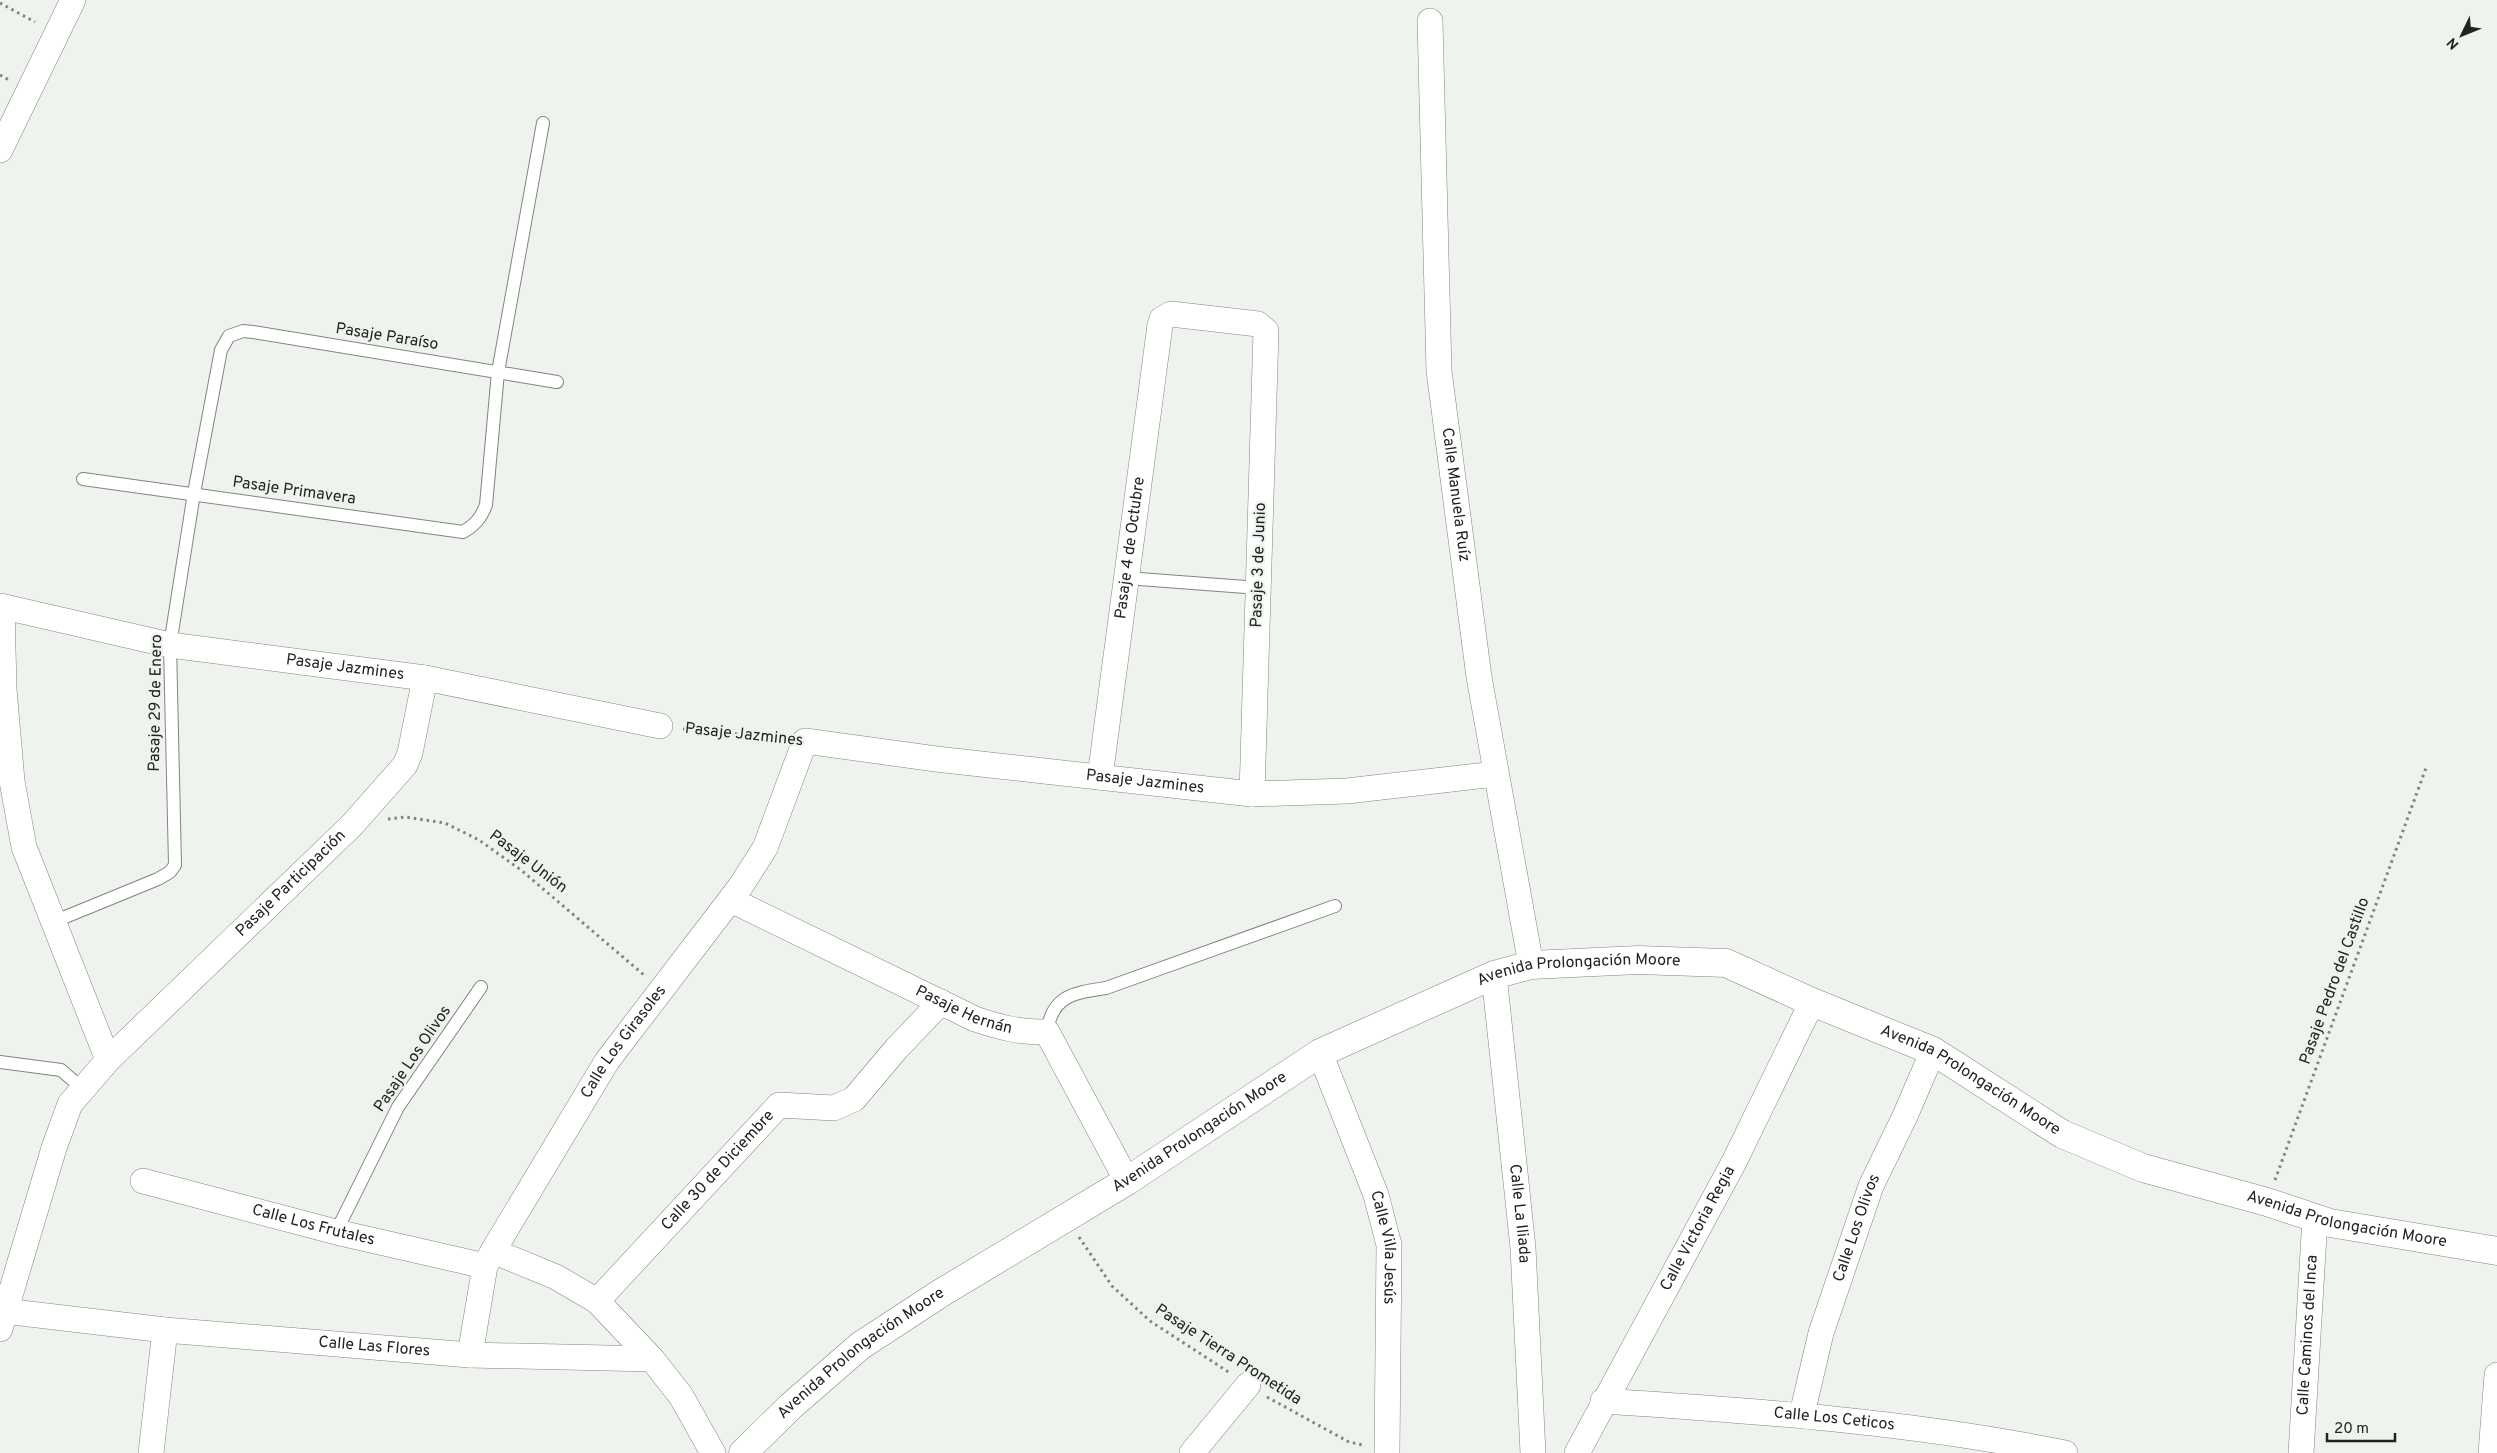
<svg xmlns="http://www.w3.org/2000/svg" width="2497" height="1453" font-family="Overpass,sans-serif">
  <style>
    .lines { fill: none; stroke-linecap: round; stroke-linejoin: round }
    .service-casing { stroke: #80857f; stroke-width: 14 }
    .minor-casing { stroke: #80857f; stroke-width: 26 }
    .tertiary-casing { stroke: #80857f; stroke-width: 29 }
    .path { stroke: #80847f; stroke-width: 3; stroke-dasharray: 2.5 4; stroke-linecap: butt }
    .service { stroke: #fff; stroke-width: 12 }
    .minor { stroke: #fff; stroke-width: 25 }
    .tertiary { stroke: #fff; stroke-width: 28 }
    .labels { text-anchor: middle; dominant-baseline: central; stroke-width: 4.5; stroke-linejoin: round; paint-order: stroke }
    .street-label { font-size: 16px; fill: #212321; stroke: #eef4ed }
  </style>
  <rect width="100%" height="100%" fill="#eef4ed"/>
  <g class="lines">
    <defs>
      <g id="service">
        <path d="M83,479l380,53c12,-7 18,-14 23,-27l12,-133 45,-249"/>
        <polyline points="1126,578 1259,588"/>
        <polyline points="53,922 158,879 170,872 175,865 170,645 194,493 221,350 229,336 243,331 253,332 557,382"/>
        <path d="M1047,1032c5,-37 27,-39 59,-44l229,-82"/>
        <polyline points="0,1062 61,1070 83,1089"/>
        <polyline points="336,1232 398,1107 481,987"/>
      </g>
      <g id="minor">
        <path id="s1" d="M1430,21l9,350 40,306 52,288"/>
        <polyline points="0,150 73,0"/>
        <path id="s2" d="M0,606l170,39 255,33 235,48"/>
        <polyline points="2,607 4,689 12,781 24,847 108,1060"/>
        <path id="s3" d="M1100,777l60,-452 2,-6 9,-5 87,10 8,7 -14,463"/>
        <path id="s4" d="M731,900l244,119c24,8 46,14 72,13l80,149"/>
        <path id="s5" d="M1494,975l29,273 10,205"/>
        <path id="s6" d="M1320,1053l56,142 13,50 -2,208"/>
        <path id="s7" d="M143,1181l193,51 149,34"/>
        <polyline points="493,1251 556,1277 597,1301 652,1359"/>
        <path id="s8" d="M597,1301l182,-196 55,3 20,-9 43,-51 44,-46"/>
        <path id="s9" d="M4,1311l161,19 305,25 182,4 29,37 32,57"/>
        <path id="s10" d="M0,1329l54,-181 16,-44 38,-44 244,-235 53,-60 5,-12 15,-75"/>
        <path id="s11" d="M470,1355l15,-89 8,-15 114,-190 133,-174 25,-39 40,-107 131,18 316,35 95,-3 148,-17"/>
        <path id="s12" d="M1603,1401c155,10 310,21 462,52"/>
        <path id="s13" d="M1802,1414l19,-81 50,-147 34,-70 28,-65"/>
        <polyline points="151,1453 165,1330"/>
        <polyline points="1192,1453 1248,1385"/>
        <path id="s14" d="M1577,1453l157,-291 78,-160"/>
        <path id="s15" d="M2301,1453l14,-235"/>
        <polyline points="2491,1453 2497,1375"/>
      </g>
      <g id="tertiary">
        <path id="s16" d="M743,1453l48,-47 69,-60 81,-53 186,-112 193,-128 174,-78 37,-10 107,-5 88,3 86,39 121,49 129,83 81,34 124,34 63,21 167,28"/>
      </g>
    </defs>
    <use href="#service" class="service-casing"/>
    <use href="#minor" class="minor-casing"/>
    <use href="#tertiary" class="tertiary-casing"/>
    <g class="path">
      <polyline points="0,3 35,22"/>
      <polyline points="0,75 9,80"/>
      <polyline points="683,729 782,738"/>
      <polyline points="388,819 405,817 445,823 479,840 521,870 644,975"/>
      <polyline points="2275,1180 2426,768"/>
      <polyline points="1079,1237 1112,1286 1150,1321 1230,1373"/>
      <polyline points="1267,1397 1349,1442 1363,1445"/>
    </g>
    <use href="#service" class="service"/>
    <use href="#minor" class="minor"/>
    <use href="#tertiary" class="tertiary"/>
  </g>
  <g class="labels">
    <g class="street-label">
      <text transform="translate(387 337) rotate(9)">Pasaje Paraíso</text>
      <text transform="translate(294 491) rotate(8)">Pasaje Primavera</text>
      <text stroke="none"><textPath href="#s1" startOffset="475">Calle Manuela Ruíz</textPath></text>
      <text stroke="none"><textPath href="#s3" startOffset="231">Pasaje 4 de Octubre</textPath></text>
      <text transform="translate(1259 565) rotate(-88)">Pasaje 3 de Junio</text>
      <text stroke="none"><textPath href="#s2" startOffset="351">Pasaje Jazmines</textPath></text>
      <text transform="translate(156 703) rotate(-89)">Pasaje 29 de Enero</text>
      <text transform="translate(744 735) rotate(6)">Pasaje Jazmines</text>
      <text stroke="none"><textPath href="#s11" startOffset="1051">Pasaje Jazmines</textPath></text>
      <text transform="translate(528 862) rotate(37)">Pasaje Unión</text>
      <text stroke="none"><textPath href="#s10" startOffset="548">Pasaje Participación</textPath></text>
      <text stroke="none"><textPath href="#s16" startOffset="980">Avenida Prolongación Moore</textPath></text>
      <text transform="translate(2335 981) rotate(-70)">Pasaje Pedro del Castillo</text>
      <text stroke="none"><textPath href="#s4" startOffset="258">Pasaje Hernán</textPath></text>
      <text stroke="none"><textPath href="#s11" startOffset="354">Calle Los Girasoles</textPath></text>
      <text transform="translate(413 1059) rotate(-56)">Pasaje Los Olivos</text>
      <text stroke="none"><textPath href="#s16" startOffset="1400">Avenida Prolongación Moore</textPath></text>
      <text stroke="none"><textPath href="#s16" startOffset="560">Avenida Prolongación Moore</textPath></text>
      <text stroke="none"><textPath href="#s8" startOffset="178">Calle 30 de Diciembre</textPath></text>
      <text stroke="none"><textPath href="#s5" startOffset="240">Calle La Iliada</textPath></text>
      <text stroke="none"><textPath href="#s16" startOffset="1805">Avenida Prolongación Moore</textPath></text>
      <text stroke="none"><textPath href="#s7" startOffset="176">Calle Los Frutales</textPath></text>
      <text stroke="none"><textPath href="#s14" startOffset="255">Calle Victoria Regia</textPath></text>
      <text stroke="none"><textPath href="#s13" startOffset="194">Calle Los Olivos</textPath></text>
      <text stroke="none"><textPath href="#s6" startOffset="206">Calle Villa Jesús</textPath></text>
      <text stroke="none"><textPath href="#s15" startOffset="118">Calle Caminos del Inca</textPath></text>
      <text stroke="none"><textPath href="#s9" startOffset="372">Calle Las Flores</textPath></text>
      <text stroke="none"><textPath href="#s16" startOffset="155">Avenida Prolongación Moore</textPath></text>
      <text transform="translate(1228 1355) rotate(33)">Pasaje Tierra Prometida</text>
      <text stroke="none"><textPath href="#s12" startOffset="232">Calle Los Ceticos</textPath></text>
    </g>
  </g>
  <g transform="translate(2462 35) rotate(227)" stroke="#eef4ed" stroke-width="4" paint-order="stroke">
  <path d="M0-4L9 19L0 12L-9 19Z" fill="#212321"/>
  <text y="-8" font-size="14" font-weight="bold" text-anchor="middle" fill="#212321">N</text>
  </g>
  <path d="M2327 1433v8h68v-8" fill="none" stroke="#212321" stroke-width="2.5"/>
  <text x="2334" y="1433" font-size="15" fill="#212321" stroke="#eef4ed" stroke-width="4" paint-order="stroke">20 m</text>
</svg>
